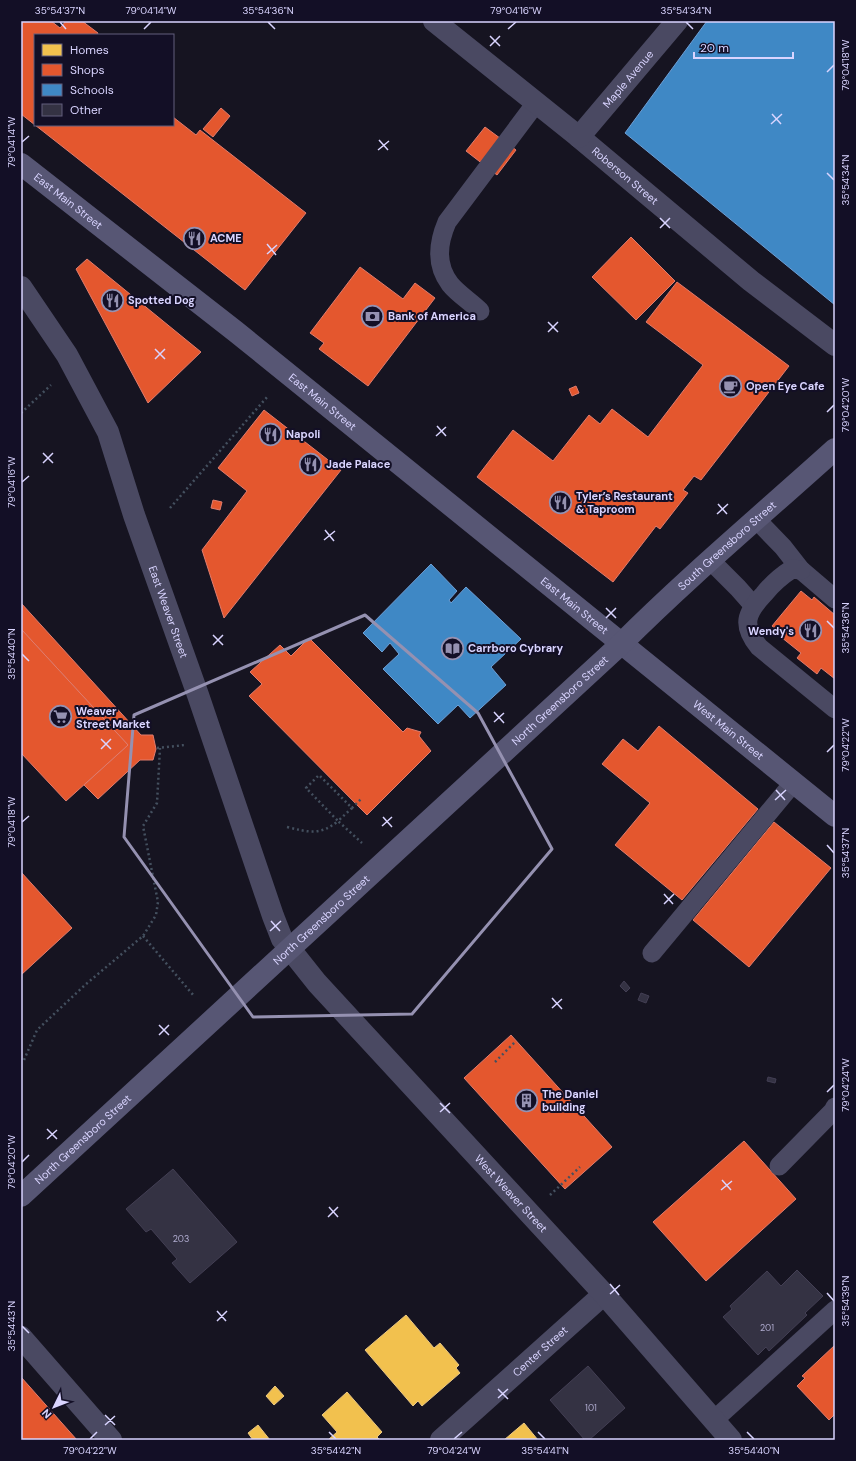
<svg xmlns="http://www.w3.org/2000/svg" width="856" height="1461" font-family="'DM Sans',sans-serif">
  <style>
    .homes { fill: #f2c14e; stroke: #eac783 }
    .shops { fill: #e4572e; stroke: #e17c6d }
    .schools { fill: #3f88c5; stroke: #6d9fd6 }
    .building { fill: #343243; stroke: #433f54 }
    .lines { fill: none; stroke-linecap: round; stroke-linejoin: round }
    .path { stroke: #44505f; stroke-width: 2.5; stroke-dasharray: 2 3; stroke-linecap: butt }
    .service { stroke: #4a4962; stroke-width: 19 }
    .minor { stroke: #4a4962; stroke-width: 22 }
    .tertiary { stroke: #4a4962; stroke-width: 22 }
    .secondary { stroke: #575674; stroke-width: 22 }
    .marked { fill: none; stroke: #9591b1; stroke-width: 3; stroke-linejoin: round }
    .ticks { fill: none; stroke: #d9d4ff; stroke-width: 1.5 }
    .labels { text-anchor: middle; dominant-baseline: central; stroke-width: 4; stroke-linejoin: round; paint-order: stroke }
    .number-label { font-size: 9px; fill: #b0acd0 }
    .street-label { font-size: 11px; fill: #d9d4ff; stroke: #130f26 }
    .poi-label { font-size: 11px; font-weight: bold; fill: #d9d4ff; stroke: #130f26; text-anchor: start }
    .neatline { fill: none; stroke: #d9d4ff; stroke-width: 1.5 }
    .ticks-label { font-size: 10px; text-anchor: middle; fill: #d9d4ff }
  </style>
  <rect width="100%" height="100%" fill="#161421"/>
  <g class="homes">
    <polygon points="406,1315 434,1348 440,1343 459,1365 456,1368 460,1373 422,1406 418,1401 413,1406 365,1350"/>
    <polygon points="275,1386 284,1396 274,1405 266,1396"/>
    <polygon points="347,1392 382,1432 377,1437 380,1440 328,1440 337,1432 322,1415"/>
    <polygon points="524,1423 538,1440 504,1440"/>
    <polygon points="258,1425 270,1440 253,1440 248,1433"/>
  </g>
  <g class="shops">
    <polygon points="21,21 51,21 60,28 66,21 82,21 98,33 97,35 35,35 35,125 173,125 173,117 196,135 200,130 306,213 245,290 21,114"/>
    <polygon points="221,108 230,116 213,137 203,129"/>
    <polygon points="485,127 516,150 497,175 466,151"/>
    <polygon points="631,237 675,281 636,320 592,277"/>
    <polygon points="87,259 201,352 148,403 76,269"/>
    <polygon points="360,267 403,299 415,283 435,298 368,386 319,349 324,343 310,333"/>
    <polygon points="677,282 789,366 701,480 694,476 683,490 688,493 660,529 656,526 613,582 477,477 513,430 553,461 589,415 600,424 612,409 648,437 703,365 646,322"/>
    <polygon points="576,386 579,393 572,396 569,389"/>
    <polygon points="264,410 341,470 224,618 202,550 247,491 218,468"/>
    <polygon points="213,500 222,502 220,510 211,508"/>
    <polygon points="801,591 812,600 814,597 835,615 835,679 821,668 817,674 797,658 801,653 781,637 783,635 772,626"/>
    <polygon points="21,603 141,735 153,735 156,749 153,760 140,760 98,799 84,785 128,745 21,629"/>
    <polygon points="21,629 128,745 66,801 21,753"/>
    <polygon points="309,638 403,732 407,728 421,732 419,736 431,751 367,815 249,696 262,684 250,672 280,645 291,656"/>
    <polygon points="659,726 758,809 682,900 615,845 650,803 602,764 623,739 638,751"/>
    <polygon points="774,822 831,868 749,967 693,920"/>
    <polygon points="21,872 72,928 21,975"/>
    <polygon points="511,1035 612,1147 565,1189 464,1078"/>
    <polygon points="744,1141 796,1199 706,1281 653,1222"/>
    <polygon points="835,1345 835,1414 829,1420 797,1386 805,1378 802,1376"/>
    <polygon points="21,1377 77,1440 21,1440"/>
  </g>
  <g class="schools">
    <polygon points="707,21 835,21 835,305 625,133"/>
    <polygon points="431,564 457,591 449,600 451,603 466,587 521,639 491,667 506,685 470,718 458,705 438,724 383,669 399,654 390,643 382,652 363,633"/>
  </g>
  <g class="building">
    <polygon points="624,981 630,988 626,992 620,986"/>
    <polygon points="641,993 649,996 646,1003 638,1000"/>
    <polygon points="768,1077 776,1079 775,1083 767,1081"/>
    <polygon points="173,1169 237,1242 190,1283 172,1263 177,1259 151,1229 146,1232 126,1209"/>
    <polygon points="797,1270 823,1296 805,1313 807,1315 769,1351 766,1347 758,1355 723,1317 732,1309 730,1306 767,1271 781,1286"/>
    <polygon points="588,1366 625,1408 589,1440 585,1440 550,1400"/>
  </g>
  <g class="lines">
    <g class="path">
      <polyline points="21,413 51,385"/>
      <polyline points="170,508 268,396"/>
      <polyline points="157,748 185,745"/>
      <polyline points="352,808 338,821 362,843"/>
      <path d="M287,827c21,5 33,9 51,-6l-32,-33 13,-13 33,33 10,-10"/>
      <polyline points="143,936 194,996"/>
      <polyline points="24,1060 37,1030 85,985 143,936 156,915 158,902 143,826 157,803 160,748"/>
      <polyline points="495,1062 516,1041"/>
      <polyline points="550,1195 580,1167"/>
    </g>
    <g class="service">
      <path d="M480,311c-9,-9 -22,-17 -30,-27 -15,-20 -12,-41 -3,-62l89,-119"/>
      <polyline points="756,519 783,547 801,570 835,599"/>
      <polyline points="710,560 738,588 753,605"/>
      <path d="M801,570l-9,-1c-11,7 -20,15 -28,25 -18,19 -23,31 -5,53l76,62"/>
      <polyline points="652,953 794,782"/>
      <polyline points="779,1166 833,1111 835,1107"/>
      <polyline points="714,1420 835,1310"/>
    </g>
    <g class="minor">
      <path id="s1" d="M434,21l145,116 172,144 84,64"/>
      <path id="s2" d="M579,137l98,-116"/>
      <polyline points="21,1337 111,1440"/>
      <path id="s3" d="M441,1440l163,-146"/>
    </g>
    <path class="tertiary" id="s4" d="M21,287l46,68 41,77 26,83 64,180 75,221 9,23 35,44 287,311 127,146"/>
    <g class="secondary">
      <path id="s5" d="M21,164l214,167 600,485"/>
      <path id="s6" d="M21,1196l600,-552c68,-68 142,-130 214,-195"/>
    </g>
  </g>
  <path class="marked" d="M365,615l113,98 74,136 -140,165 -159,3 -129,-180 10,-122z"/>
  <path class="ticks" d="M60,22l6,7M268,22l7,7M686,22l7,7M144,29l7,-7M508,29l8,-7M490,36l10,10M490,46l10,-10M827,72l7,-7M772,114l9,10M771,124l11,-10M379,140l9,10M22,142l7,-6M378,150l11,-9M827,173l7,7M660,218l10,10M660,228l10,-10M267,244l9,11M267,254l10,-9M548,322l10,10M548,332l10,-10M155,349l10,10M155,359l10,-10M827,412l7,-7M437,426l9,10M436,436l10,-9M43,453l10,10M43,463l10,-10M22,482l7,-6M718,504l9,10M717,514l11,-10M325,530l9,11M324,540l11,-9M606,608l10,10M606,618l10,-10M827,621l7,7M213,635l10,10M213,645l10,-10M22,654l7,7M494,712l10,11M494,722l10,-9M101,739l10,10M101,749l10,-10M827,752l7,-7M776,790l9,10M775,800l11,-10M383,817l9,10M22,822l7,-6M382,826l10,-9M827,845l7,8M664,894l9,10M664,904l10,-10M271,921l9,10M270,931l11,-10M552,998l10,11M552,1008l10,-9M159,1025l10,10M159,1035l10,-10M827,1092l7,-7M440,1103l10,10M440,1112l10,-9M47,1129l10,10M47,1139l10,-9M22,1162l7,-7M722,1180l9,10M721,1190l11,-9M329,1207l9,10M328,1217l10,-10M610,1284l9,11M827,1293l7,8M610,1294l10,-9M217,1311l9,10M217,1321l10,-10M22,1326l7,7M498,1389l10,10M498,1398l10,-9M105,1415l10,10M105,1425l10,-9M329,1432l7,7M538,1432l7,7M747,1432l7,7M90,1439l7,-7M454,1439l8,-7"/>
  <defs>
    <symbol id="restaurant-ring" viewBox="-11 -11 22 22"><circle r="9.5" fill="#130f26" stroke="#9591b1" stroke-width="1.5"/><path d="M-5-6h1v4h1v-4h1v4h1v-4h1v5L-1.5 .5V6h-2V.5L-5-1ZM5-6V6H3V1.5H1.5Q1.5-4 5-6Z" fill="#9591b1"/></symbol>
    <symbol id="bank-ring" viewBox="-11 -11 22 22"><circle r="9.5" fill="#130f26" stroke="#9591b1" stroke-width="1.5"/><path d="M-6-4H6V4H-6ZM0-2.3a2.3 2.3 0 1 0 0 4.6a2.3 2.3 0 1 0 0-4.6Z" fill="#9591b1"/></symbol>
    <symbol id="cafe-ring" viewBox="-11 -11 22 22"><circle r="9.5" fill="#130f26" stroke="#9591b1" stroke-width="1.5"/><path d="M-5.5-4.5H6V0H3Q3 3.5 0 3.5H-2.5Q-5.5 3.5-5.5 0ZM3-3.2v2h1.7v-2ZM-6 4.5H4V6H-6Z" fill="#9591b1"/></symbol>
    <symbol id="library-ring" viewBox="-11 -11 22 22"><circle r="9.5" fill="#130f26" stroke="#9591b1" stroke-width="1.5"/><path d="M-6-4Q-3-5.5-.7-3.5V5Q-3 3-6 4ZM6-4Q3-5.5 .7-3.5V5Q3 3 6 4Z" fill="#9591b1"/></symbol>
    <symbol id="supermarket-ring" viewBox="-11 -11 22 22"><circle r="9.5" fill="#130f26" stroke="#9591b1" stroke-width="1.5"/><path d="M-6-5.5h2.5l.6 2H6L4.5 2H-2.5L-4.4-4H-6ZM-1.5 3.2a1.3 1.3 0 1 0 .1 0ZM3 3.2a1.3 1.3 0 1 0 .1 0Z" fill="#9591b1"/></symbol>
    <symbol id="building-ring" viewBox="-11 -11 22 22"><circle r="9.5" fill="#130f26" stroke="#9591b1" stroke-width="1.5"/><path d="M-4-6H4V6H1V3H-1V6H-4ZM-2.5-4.3h1.7v1.8h-1.7ZM.8-4.3h1.7v1.8H.8ZM-2.5-1h1.7V.8h-1.7ZM.8-1h1.7V.8H.8Z" fill="#9591b1"/></symbol>
  </defs>
  <g fill-rule="evenodd">
    <use href="#restaurant-ring" x="182" y="226" width="25" height="25"/>
    <use href="#restaurant-ring" x="100" y="288" width="25" height="25"/>
    <use href="#bank-ring" x="360" y="304" width="25" height="25"/>
    <use href="#cafe-ring" x="718" y="374" width="25" height="25"/>
    <use href="#restaurant-ring" x="258" y="422" width="25" height="25"/>
    <use href="#restaurant-ring" x="298" y="452" width="25" height="25"/>
    <use href="#restaurant-ring" x="548" y="490" width="25" height="25"/>
    <use href="#restaurant-ring" x="798" y="618" width="25" height="25"/>
    <use href="#library-ring" x="440" y="636" width="25" height="25"/>
    <use href="#supermarket-ring" x="48" y="704" width="25" height="25"/>
    <use href="#building-ring" x="514" y="1088" width="25" height="25"/>
  </g>
  <g class="labels">
    <g class="number-label">
      <text x="181" y="1239">203</text>
      <text x="767" y="1328">201</text>
      <text x="591" y="1408">101</text>
    </g>
    <g class="street-label">
      <text stroke="none"><textPath href="#s2" startOffset="76">Maple Avenue</textPath></text>
      <text stroke="none"><textPath href="#s1" startOffset="246">Roberson Street</textPath></text>
      <text stroke="none"><textPath href="#s5" startOffset="60">East Main Street</textPath></text>
      <text stroke="none"><textPath href="#s5" startOffset="384">East Main Street</textPath></text>
      <text stroke="none"><textPath href="#s6" startOffset="960">South Greensboro Street</textPath></text>
      <text stroke="none"><textPath href="#s5" startOffset="708">East Main Street</textPath></text>
      <text stroke="none"><textPath href="#s4" startOffset="359">East Weaver Street</textPath></text>
      <text stroke="none"><textPath href="#s6" startOffset="732">North Greensboro Street</textPath></text>
      <text stroke="none"><textPath href="#s5" startOffset="906">West Main Street</textPath></text>
      <text stroke="none"><textPath href="#s6" startOffset="408">North Greensboro Street</textPath></text>
      <text stroke="none"><textPath href="#s6" startOffset="84">North Greensboro Street</textPath></text>
      <text stroke="none"><textPath href="#s4" startOffset="1048">West Weaver Street</textPath></text>
      <text stroke="none"><textPath href="#s3" startOffset="133">Center Street</textPath></text>
    </g>
    <g class="poi-label">
      <text x="210" y="238">ACME</text>
      <text x="128" y="300">Spotted Dog</text>
      <text x="388" y="316">Bank of America</text>
      <text x="746" y="386">Open Eye Cafe</text>
      <text x="286" y="434">Napoli</text>
      <text x="326" y="464">Jade Palace</text>
      <text x="576" y="496">Tyler’s Restaurant<tspan x="576" dy="13">&amp; Taproom</tspan></text>
      <text x="794" y="631" text-anchor="end">Wendy's</text>
      <text x="468" y="648">Carrboro Cybrary</text>
      <text x="76" y="711">Weaver<tspan x="76" dy="13">Street Market</tspan></text>
      <text x="542" y="1094">The Daniel<tspan x="542" dy="13">building</tspan></text>
    </g>
  </g>
  <rect width="856" height="1461" fill="none" stroke="#130f26" stroke-width="44"/>
  <rect x="34" y="34" width="140" height="92" fill="#130f26" stroke="#625e7d"/>
  <rect x="42" y="44" width="20" height="12" fill="#f2c14e" stroke="#625e7d"/>
  <text x="70" y="54" font-size="12" fill="#d9d4ff">Homes</text>
  <rect x="42" y="64" width="20" height="12" fill="#e4572e" stroke="#625e7d"/>
  <text x="70" y="74" font-size="12" fill="#d9d4ff">Shops</text>
  <rect x="42" y="84" width="20" height="12" fill="#3f88c5" stroke="#625e7d"/>
  <text x="70" y="94" font-size="12" fill="#d9d4ff">Schools</text>
  <rect x="42" y="104" width="20" height="12" fill="#343243" stroke="#625e7d"/>
  <text x="70" y="114" font-size="12" fill="#d9d4ff">Other</text>
  <g transform="translate(54 1407) rotate(227)" stroke="#130f26" stroke-width="3" paint-order="stroke">
  <path d="M0-3L7 15L0 10L-7 15Z" fill="#d9d4ff"/>
  <text y="-6" font-size="11" font-weight="bold" text-anchor="middle" fill="#d9d4ff">N</text>
  </g>
  <path d="M694 52v6h99v-6" fill="none" stroke="#d9d4ff" stroke-width="2"/>
  <text x="700" y="52" font-size="12" fill="#d9d4ff" stroke="#130f26" stroke-width="3" paint-order="stroke">20 m</text>
  <rect x="22" y="22" width="812" height="1417" class="neatline"/>
  <g class="ticks-label">
    <text x="60" y="14">35°54'37"N</text>
    <text x="151" y="14">79°04'14"W</text>
    <text x="268" y="14">35°54'36"N</text>
    <text x="516" y="14">79°04'16"W</text>
    <text x="686" y="14">35°54'34"N</text>
    <text transform="translate(845 65) rotate(-90)" y="4">79°04'18"W</text>
    <text transform="translate(11 142) rotate(-90)" y="4">79°04'14"W</text>
    <text transform="translate(845 180) rotate(-90)" y="4">35°54'34"N</text>
    <text transform="translate(845 405) rotate(-90)" y="4">79°04'20"W</text>
    <text transform="translate(11 482) rotate(-90)" y="4">79°04'16"W</text>
    <text transform="translate(845 628) rotate(-90)" y="4">35°54'36"N</text>
    <text transform="translate(11 654) rotate(-90)" y="4">35°54'40"N</text>
    <text transform="translate(845 745) rotate(-90)" y="4">79°04'22"W</text>
    <text transform="translate(11 822) rotate(-90)" y="4">79°04'18"W</text>
    <text transform="translate(845 853) rotate(-90)" y="4">35°54'37"N</text>
    <text transform="translate(845 1085) rotate(-90)" y="4">79°04'24"W</text>
    <text transform="translate(11 1162) rotate(-90)" y="4">79°04'20"W</text>
    <text transform="translate(845 1301) rotate(-90)" y="4">35°54'39"N</text>
    <text transform="translate(11 1326) rotate(-90)" y="4">35°54'43"N</text>
    <text x="90" y="1454">79°04'22"W</text>
    <text x="336" y="1454">35°54'42"N</text>
    <text x="454" y="1454">79°04'24"W</text>
    <text x="545" y="1454">35°54'41"N</text>
    <text x="754" y="1454">35°54'40"N</text>
  </g>
</svg>
